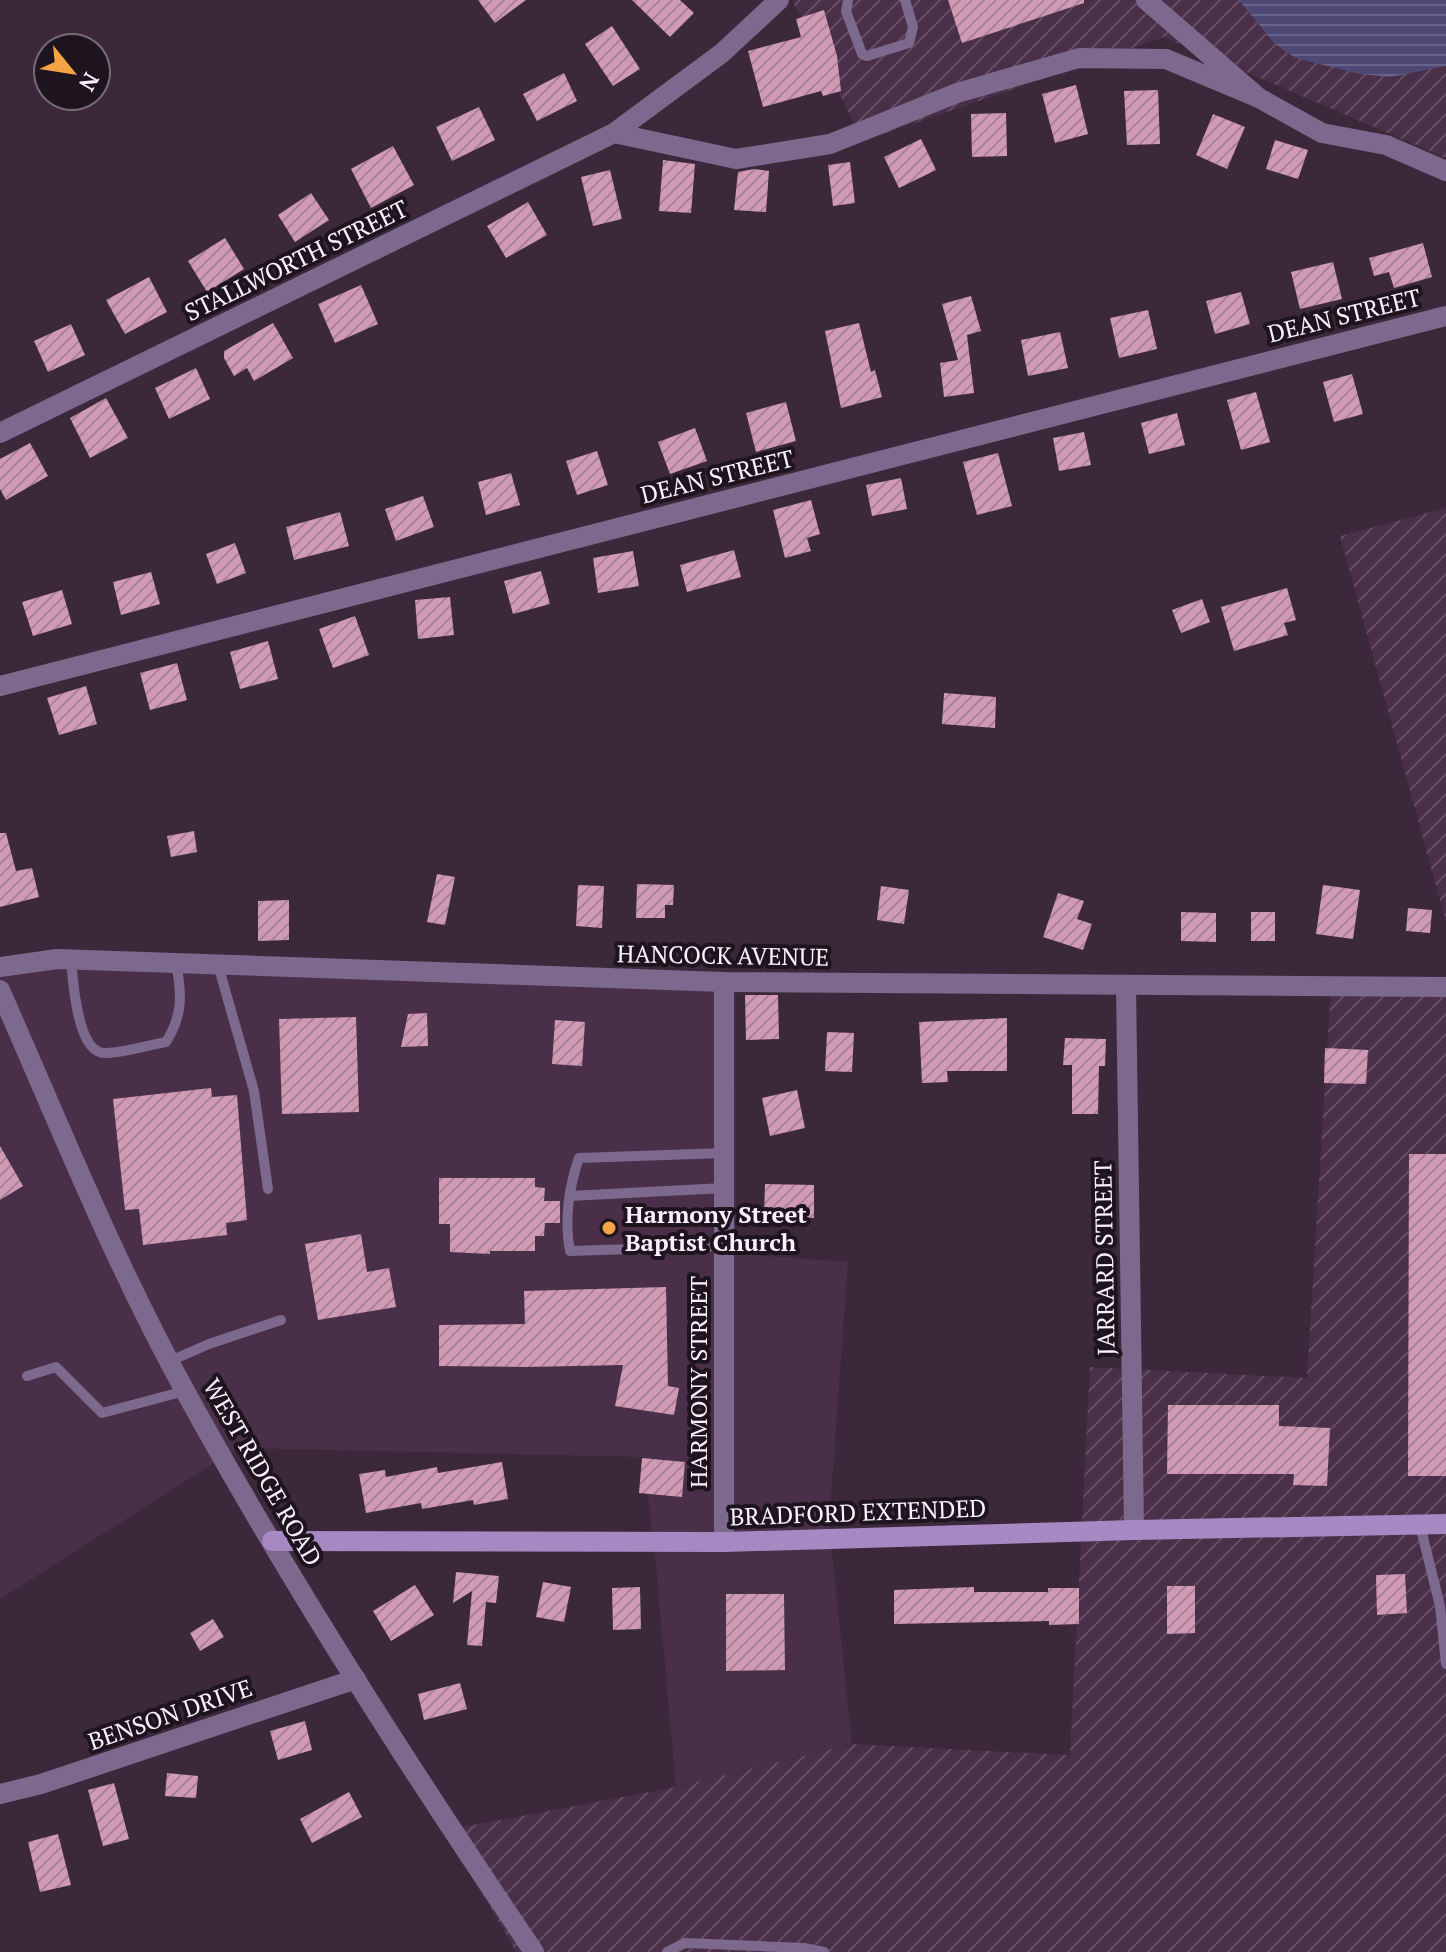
<svg xmlns="http://www.w3.org/2000/svg" width="1446" height="1952" font-family="'PT Serif',serif">
  <style>
    .built { fill: #492f48 }
    .industrial { fill: url(#industrial-furrows) }
    .water { fill: url(#water-rules) }
    .building { fill: url(#building-hatch) }
    .lines { fill: none; stroke-linecap: round; stroke-linejoin: round }
    .lane { stroke: #7c698d; stroke-width: 10 }
    .street { stroke: #7c698d; stroke-width: 20 }
    .secondary { stroke: #a788c2; stroke-width: 20 }
    .poi-dot { fill: #f4a444; stroke: #1e141d; stroke-width: 3 }
    .labels { text-anchor: middle; dominant-baseline: central; stroke-width: 8; stroke-linejoin: round; paint-order: stroke }
    .street-label { font-size: 24px; fill: #fdeffc; stroke: #1e141d }
    .poi-label { font-size: 24px; font-weight: bold; fill: #fdeffc; stroke: #1e141d; text-anchor: start }
  </style>
  <defs>
    <pattern id="industrial-furrows" width="10" height="10" patternUnits="userSpaceOnUse" patternTransform="scale(2)"><rect width="10" height="10" fill="#492f48"/><path d="M-1 1l2-2M0 10L10 0M9 11l2-2" fill="none" stroke="#644d63"/></pattern>
    <pattern id="water-rules" width="6" height="5" patternUnits="userSpaceOnUse" patternTransform="scale(2)"><rect width="6" height="5" fill="#4d4874"/><path d="M0 2.5h6" fill="none" stroke="#686389"/></pattern>
    <pattern id="building-hatch" width="6" height="6" patternUnits="userSpaceOnUse" patternTransform="scale(2)"><rect width="6" height="6" fill="#d09ab5"/><path d="M-1 1l2-2M0 6l6-6M5 7l2-2" fill="none" stroke="#a88196"/></pattern>
  </defs>
  <rect width="100%" height="100%" fill="#3c283b"/>
  <polygon class="built" points="0,967 735,975 736,1254 848,1262 829,1524 852,1744 676,1787 654,1544 643,1457 238,1448 0,1599"/>
  <g class="industrial">
    <polygon points="792,0 1446,0 1446,158 1164,37 863,141"/>
    <polygon points="1446,508 1446,922 1340,536"/>
    <polygon points="1331,985 1446,987 1446,1952 516,1952 446,1830 676,1787 852,1744 1070,1755 1090,1367 1307,1378"/>
  </g>
  <polygon class="water" points="1239,0 1446,0 1446,66 1391,77 1360,74 1295,58 1274,43"/>
  <g class="building">
    <polygon points="478,0 526,0 495,23"/>
    <polygon points="632,0 680,0 694,13 670,37"/>
    <polygon points="948,0 1084,0 1084,3 962,43"/>
    <polygon points="824,10 837,56 841,91 823,96 821,91 763,107 748,51 801,37 796,19"/>
    <polygon points="612,26 640,69 613,86 585,44"/>
    <polygon points="564,73 577,101 537,121 523,94"/>
    <polygon points="1076,85 1088,134 1055,143 1042,94"/>
    <polygon points="1158,90 1160,144 1127,145 1124,91"/>
    <polygon points="479,107 495,140 452,161 436,127"/>
    <polygon points="1006,113 1007,156 972,157 971,114"/>
    <polygon points="1213,114 1245,127 1227,169 1196,155"/>
    <polygon points="921,139 936,170 899,188 884,157"/>
    <polygon points="1275,140 1308,150 1298,179 1266,169"/>
    <polygon points="393,146 414,185 371,208 351,169"/>
    <polygon points="663,160 695,164 691,213 659,211"/>
    <polygon points="850,162 855,203 833,206 828,165"/>
    <polygon points="754,169 769,171 766,212 734,210 738,172"/>
    <polygon points="610,170 622,219 593,226 581,177"/>
    <polygon points="311,193 329,220 295,242 278,215"/>
    <polygon points="528,202 547,235 506,258 487,226"/>
    <polygon points="225,238 244,269 207,292 188,261"/>
    <polygon points="1423,243 1432,277 1394,288 1389,272 1374,276 1369,258"/>
    <polygon points="1333,262 1342,299 1300,309 1291,272"/>
    <polygon points="149,277 167,312 125,334 106,300"/>
    <polygon points="361,285 378,324 335,343 318,304"/>
    <polygon points="1241,292 1250,324 1215,334 1206,301"/>
    <polygon points="971,296 981,331 967,335 974,393 944,397 940,363 958,360 942,304"/>
    <polygon points="1148,310 1157,349 1119,358 1110,318"/>
    <polygon points="273,323 293,358 254,381 247,368 234,376 224,358 224,351"/>
    <polygon points="859,323 871,372 875,370 882,397 841,408 825,331"/>
    <polygon points="71,324 85,355 48,372 34,341"/>
    <polygon points="1060,332 1068,368 1028,376 1021,340"/>
    <polygon points="196,368 210,399 169,419 155,388"/>
    <polygon points="1352,374 1363,414 1334,422 1323,382"/>
    <polygon points="1256,392 1270,442 1241,450 1227,400"/>
    <polygon points="106,398 128,438 90,458 70,418"/>
    <polygon points="786,402 796,441 756,452 746,413"/>
    <polygon points="1177,413 1185,445 1149,454 1141,423"/>
    <polygon points="695,428 707,461 670,474 658,442"/>
    <polygon points="1084,432 1091,465 1059,471 1053,438"/>
    <polygon points="30,443 48,476 6,500 0,489 0,459"/>
    <polygon points="597,451 608,485 577,495 566,461"/>
    <polygon points="998,453 1012,506 977,515 963,462"/>
    <polygon points="511,473 520,505 486,515 478,482"/>
    <polygon points="901,478 907,509 872,516 866,485"/>
    <polygon points="423,496 434,527 396,541 385,509"/>
    <polygon points="811,500 820,534 807,538 811,551 785,558 773,510"/>
    <polygon points="340,512 349,546 294,560 286,527"/>
    <polygon points="235,543 246,573 217,584 206,554"/>
    <polygon points="734,550 741,577 687,592 680,565"/>
    <polygon points="633,551 639,586 598,593 593,558"/>
    <polygon points="541,571 550,604 513,614 504,581"/>
    <polygon points="151,572 160,604 121,615 113,582"/>
    <polygon points="1287,588 1296,620 1284,623 1288,635 1234,651 1221,607"/>
    <polygon points="62,590 72,624 33,636 22,602"/>
    <polygon points="450,597 454,635 418,639 415,600"/>
    <polygon points="1202,599 1210,622 1181,633 1172,610"/>
    <polygon points="355,616 369,655 333,668 319,629"/>
    <polygon points="268,641 278,679 240,689 230,652"/>
    <polygon points="177,663 187,700 150,710 140,673"/>
    <polygon points="86,686 97,724 59,735 47,698"/>
    <polygon points="944,693 996,697 995,728 942,724"/>
    <polygon points="194,831 197,852 171,857 167,836"/>
    <polygon points="0,833 6,833 16,871 32,868 39,897 0,907"/>
    <polygon points="437,874 455,877 445,925 427,922"/>
    <polygon points="637,884 674,885 673,905 665,905 665,918 636,918"/>
    <polygon points="578,885 604,886 602,928 576,926"/>
    <polygon points="1323,885 1360,890 1353,939 1316,934"/>
    <polygon points="881,886 909,890 904,924 877,920"/>
    <polygon points="1058,893 1084,901 1077,919 1092,924 1083,950 1043,937"/>
    <polygon points="289,900 289,940 258,941 258,901"/>
    <polygon points="1408,908 1432,910 1430,933 1406,931"/>
    <polygon points="1181,912 1216,913 1216,942 1181,941"/>
    <rect x="1251" y="912" width="24" height="29"/>
    <polygon points="745,995 778,995 779,1039 746,1040"/>
    <polygon points="427,1013 428,1046 401,1047 408,1014"/>
    <polygon points="356,1017 359,1112 282,1114 279,1019"/>
    <polygon points="1007,1018 1007,1071 947,1071 948,1082 922,1083 919,1022"/>
    <polygon points="555,1020 585,1022 582,1066 552,1064"/>
    <polygon points="827,1032 854,1033 852,1072 825,1071"/>
    <polygon points="1065,1038 1106,1039 1105,1066 1099,1066 1098,1114 1072,1114 1072,1065 1063,1065"/>
    <polygon points="1325,1048 1368,1050 1366,1084 1324,1083"/>
    <polygon points="211,1088 212,1097 237,1095 247,1220 226,1223 227,1235 143,1245 139,1209 125,1210 113,1099"/>
    <polygon points="797,1090 805,1128 770,1136 762,1098"/>
    <polygon points="0,1146 23,1186 0,1200"/>
    <polygon points="1409,1154 1446,1154 1446,1476 1408,1476"/>
    <polygon points="439,1178 535,1178 535,1187 545,1188 544,1201 560,1201 560,1223 545,1223 544,1236 535,1236 535,1251 490,1251 490,1254 450,1252 450,1224 439,1224"/>
    <polygon points="765,1184 814,1185 814,1218 764,1217"/>
    <polygon points="361,1234 367,1272 389,1268 396,1307 318,1320 305,1244"/>
    <polygon points="666,1287 668,1386 679,1388 674,1415 615,1406 623,1365 526,1367 439,1366 439,1325 525,1324 524,1291"/>
    <polygon points="1168,1405 1279,1405 1279,1426 1330,1428 1327,1486 1293,1485 1294,1474 1167,1474"/>
    <polygon points="642,1458 685,1462 682,1497 639,1493"/>
    <polygon points="502,1462 508,1499 474,1505 473,1500 422,1509 421,1503 366,1513 359,1474 385,1470 386,1477 437,1467 438,1473"/>
    <polygon points="456,1572 499,1576 496,1603 486,1602 482,1646 467,1645 472,1591 453,1603"/>
    <polygon points="1405,1574 1407,1613 1377,1615 1376,1575"/>
    <polygon points="543,1582 571,1587 564,1622 536,1617"/>
    <polygon points="415,1585 434,1615 391,1641 373,1611"/>
    <polygon points="1167,1586 1195,1586 1195,1633 1167,1634"/>
    <polygon points="640,1587 641,1629 613,1630 612,1588"/>
    <polygon points="974,1587 974,1592 1048,1592 1048,1588 1079,1588 1079,1624 1049,1625 1049,1621 894,1624 894,1590"/>
    <polygon points="726,1594 784,1594 785,1670 726,1671"/>
    <polygon points="213,1619 224,1637 200,1651 190,1633"/>
    <polygon points="460,1683 467,1709 424,1720 418,1694"/>
    <polygon points="305,1721 312,1750 278,1760 270,1731"/>
    <polygon points="167,1773 198,1776 196,1798 165,1796"/>
    <polygon points="114,1783 129,1839 103,1846 88,1790"/>
    <polygon points="349,1792 362,1817 312,1843 300,1819"/>
    <polygon points="58,1834 71,1885 40,1892 28,1842"/>
  </g>
  <g class="lines">
    <g class="lane">
      <polyline points="848,0 846,11 862,54 867,56 909,43 913,27 905,0"/>
      <path d="M71,960c2,21 6,92 33,93 17,1 44,-8 62,-11 17,-27 16,-48 10,-79"/>
      <polyline points="218,965 254,1091 268,1189"/>
      <path d="M724,1153l-145,5c-10,28 -15,63 -9,93l154,-5"/>
      <polyline points="570,1196 724,1188"/>
      <polyline points="170,1361 209,1344 281,1320"/>
      <polyline points="27,1376 56,1367 102,1413 185,1391"/>
      <polyline points="1420,1525 1440,1606 1446,1664"/>
      <polyline points="667,1952 685,1943 804,1948 824,1952"/>
    </g>
    <g class="street">
      <polyline points="1146,0 1259,98 1322,133 1386,145 1446,171"/>
      <polyline points="614,133 722,53 779,0"/>
      <polyline points="0,433 614,133 736,159 830,144 957,93 1079,58 1166,59 1259,98"/>
      <polyline points="0,686 1446,316"/>
      <polyline points="0,967 57,959 724,982 1446,987"/>
      <polyline points="1126,986 1134,1530"/>
      <path d="M0,990c59,134 114,272 185,401 106,193 226,379 349,561"/>
      <polyline points="724,1542 724,982"/>
      <polyline points="0,1794 41,1784 356,1679"/>
    </g>
    <polyline class="secondary" points="272,1541 724,1542 1134,1530 1446,1524"/>
  </g>
  <circle class="poi-dot" cx="609" cy="1228" r="8"/>
  <g class="labels">
    <g class="street-label">
      <text transform="translate(296 260) rotate(-26)">STALLWORTH STREET</text>
      <text transform="translate(1344 315) rotate(-14)">DEAN STREET</text>
      <text transform="translate(717 476) rotate(-14)">DEAN STREET</text>
      <text transform="translate(723 955) rotate(1)">HANCOCK AVENUE</text>
      <text transform="translate(1104 1258) rotate(-91)">JARRARD STREET</text>
      <text transform="translate(698 1382) rotate(-90)">HARMONY STREET</text>
      <text transform="translate(263 1472) rotate(60)">WEST RIDGE ROAD</text>
      <text transform="translate(858 1512) rotate(-2)">BRADFORD EXTENDED</text>
      <text transform="translate(170 1714) rotate(-19)">BENSON DRIVE</text>
    </g>
    <g class="poi-label">
      <text x="625" y="1214">Harmony Street<tspan x="625" dy="28">Baptist Church</tspan></text>
    </g>
  </g>
  <g transform="translate(72 72) rotate(120)"><circle r="38" fill="#1e141d" stroke="#776c76" stroke-width="2"/>
  <path d="M0-6L14 30L0 20L-14 30Z" fill="#f4a444"/>
  <text y="-12" font-size="22" font-weight="bold" text-anchor="middle" fill="#fdeffc">N</text>
  </g>
</svg>
